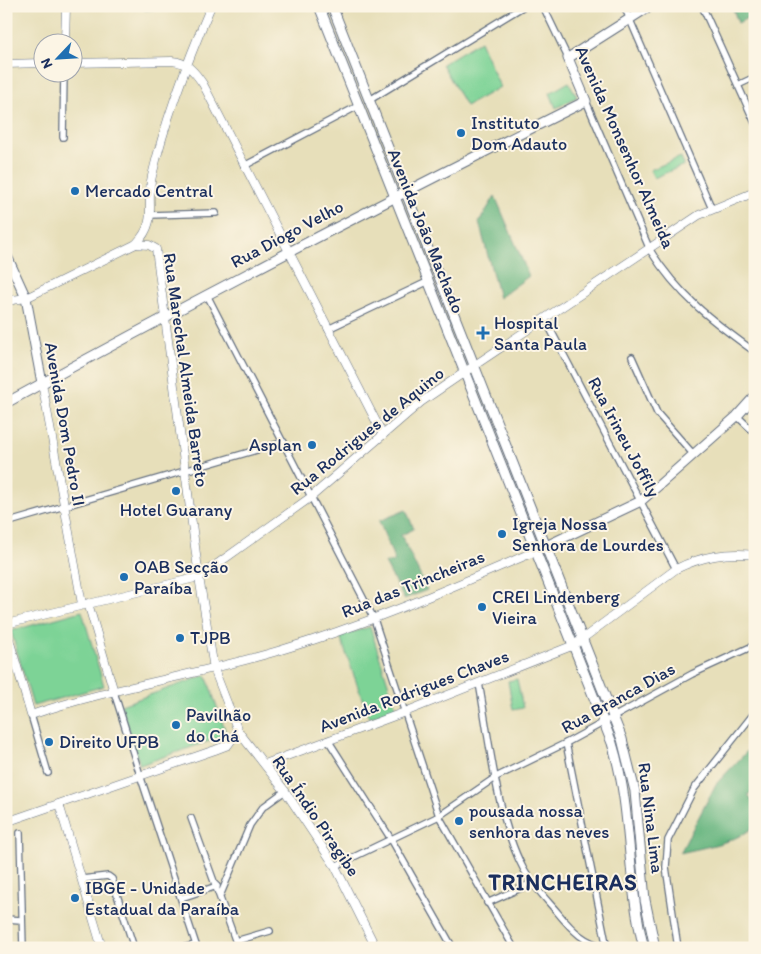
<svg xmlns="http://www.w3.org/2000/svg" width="761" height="954" font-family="Itim,sans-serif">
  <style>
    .green { fill: #7dd396; stroke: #4c817a }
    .forest { fill: #66b57f; stroke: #40726e }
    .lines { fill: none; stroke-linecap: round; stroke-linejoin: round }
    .street-casing { stroke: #626d7e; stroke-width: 8 }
    .secondary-casing { stroke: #626d7e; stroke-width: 9 }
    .primary-casing { stroke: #626d7e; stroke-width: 11 }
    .street { stroke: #fff; stroke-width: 5.5 }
    .secondary { stroke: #fff; stroke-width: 8 }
    .primary { stroke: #fff; stroke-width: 9 }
    .poi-dot { fill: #1f6fb2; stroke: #fcf5e5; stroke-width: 2 }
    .labels { text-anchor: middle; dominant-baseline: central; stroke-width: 4; stroke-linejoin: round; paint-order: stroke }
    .poi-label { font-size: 18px; fill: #1b2f5e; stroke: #fcf5e5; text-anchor: start }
    .street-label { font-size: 18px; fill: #1b2f5e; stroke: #fcf5e5 }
    .district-label { font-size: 22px; font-weight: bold; letter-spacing: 1px; fill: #1b2f5e; stroke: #fcf5e5 }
  </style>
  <rect width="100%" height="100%" fill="#fcf5e5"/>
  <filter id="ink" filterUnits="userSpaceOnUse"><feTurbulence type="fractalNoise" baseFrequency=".02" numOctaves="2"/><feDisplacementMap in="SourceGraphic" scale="10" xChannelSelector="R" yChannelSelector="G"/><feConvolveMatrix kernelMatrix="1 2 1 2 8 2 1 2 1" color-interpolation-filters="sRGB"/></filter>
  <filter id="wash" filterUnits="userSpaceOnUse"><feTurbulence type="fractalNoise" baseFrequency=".0096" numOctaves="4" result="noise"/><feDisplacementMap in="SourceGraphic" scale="20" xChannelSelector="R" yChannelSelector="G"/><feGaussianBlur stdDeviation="1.12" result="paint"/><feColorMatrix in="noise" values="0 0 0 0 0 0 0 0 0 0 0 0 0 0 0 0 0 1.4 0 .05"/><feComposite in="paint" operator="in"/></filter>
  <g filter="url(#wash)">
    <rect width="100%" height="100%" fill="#e7dfba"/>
    <g class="green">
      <polygon points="145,6 202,6 145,10"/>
      <polygon points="480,41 500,87 466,106 442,64"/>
      <polygon points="569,82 577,97 556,108 550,93"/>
      <polygon points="681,157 684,165 654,178 650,170"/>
      <polygon points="82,611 104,686 33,706 11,631"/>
      <polygon points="370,627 396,708 369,718 340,636"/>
      <polygon points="206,675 225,730 221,737 140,765 121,705"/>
      <polygon points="517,679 523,708 513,710 508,681"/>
    </g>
    <g class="forest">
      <polygon points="732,6 755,6 755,14 738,23"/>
      <polygon points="495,196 529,276 499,298 479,222"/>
      <polygon points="406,510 414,529 401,535 427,590 404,599 385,563 395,561 379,521"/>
      <path d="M755,743v46l-7,6 7,10v21c-20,17 -50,21 -75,27l36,-69z"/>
    </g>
  </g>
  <g filter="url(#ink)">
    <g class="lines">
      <defs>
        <g id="street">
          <polyline points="543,6 568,58"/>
          <polyline points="624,6 712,209"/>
          <polyline points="702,6 755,123"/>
          <polyline points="738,85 755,77"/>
          <polyline points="368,101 524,6"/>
          <path d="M586,101l64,149c28,45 62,71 105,102"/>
          <polyline points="63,137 64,72"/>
          <polyline points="244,166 358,106"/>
          <polyline points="150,215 216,213"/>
          <polyline points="207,295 374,619 439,816 514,948"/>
          <polyline points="545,319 676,569"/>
          <polyline points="328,329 429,281"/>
          <polyline points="632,357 657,413 694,455"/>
          <polyline points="737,416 755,433"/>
          <polyline points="6,523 284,442"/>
          <path d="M479,683c10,55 18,136 44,185 9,17 23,31 35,45 14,17 27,31 49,34"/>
          <polyline points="114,692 140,775 197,948"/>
          <polyline points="31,715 48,773"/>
          <polyline points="328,740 391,839 453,948"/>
          <polyline points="566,743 607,948"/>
          <polyline points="191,818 238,948"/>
          <polyline points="20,833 23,948"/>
          <polyline points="335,866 439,816 496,777 566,743 692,674 755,645"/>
          <polyline points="82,879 108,876 112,879 134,948"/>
          <polyline points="220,896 250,825 263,807 285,791"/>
          <polyline points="181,898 217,886"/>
          <polyline points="487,903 532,883"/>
          <polyline points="6,919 21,920"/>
          <polyline points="236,941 270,931"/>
          <polyline points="182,948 196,945"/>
          <polyline points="678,948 666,867 668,840 694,789 755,712"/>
        </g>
        <g id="secondary">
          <polyline points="65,42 66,6"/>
          <path d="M72,63l100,-2c15,1 23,11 31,23l180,351"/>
          <polyline points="6,64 42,63"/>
          <polyline points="136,244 149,245 156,249 199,577 214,669 238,731 285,791 335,866 376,948"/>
          <path d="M6,301l20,-3 110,-54c23,-24 9,-39 16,-68 14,-59 35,-114 59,-170"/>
          <polyline points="42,383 82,604"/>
          <polyline points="88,603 114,692"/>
          <polyline points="6,624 199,577 311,497 421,402 475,365 699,215 755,192"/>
          <path d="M7,632l24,83c82,-28 168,-40 250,-65 88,-26 171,-63 255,-99"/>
          <path d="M265,764l140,-52 169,-67 102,-76c26,-13 50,-17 79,-14"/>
          <polyline points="59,804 102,948"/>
          <polyline points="6,822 215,750 228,745 238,731"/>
        </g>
        <g id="primary">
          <path d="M319,6l293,737c21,67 14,137 32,205"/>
          <polyline points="332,6 622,739 635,791 645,900 655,948"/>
          <polyline points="6,254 26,298 42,383"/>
          <path d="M6,403c192,-105 385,-205 580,-302l-18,-43 82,-52"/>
          <polyline points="542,548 641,501 737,416 755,396"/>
        </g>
      </defs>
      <use href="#street" class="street-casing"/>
      <use href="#secondary" class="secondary-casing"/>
      <use href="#primary" class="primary-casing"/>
      <use href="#street" class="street"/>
      <use href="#secondary" class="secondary"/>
      <use href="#primary" class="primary"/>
    </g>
  </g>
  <g class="poi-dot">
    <circle cx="461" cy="133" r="5"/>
    <circle cx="75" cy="191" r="5"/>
    <path d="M480.5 325.5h5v5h5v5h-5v5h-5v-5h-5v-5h5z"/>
    <circle cx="312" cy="445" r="5"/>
    <circle cx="176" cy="491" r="5"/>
    <circle cx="502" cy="534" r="5"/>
    <circle cx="124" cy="577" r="5"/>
    <circle cx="482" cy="607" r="5"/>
    <circle cx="180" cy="638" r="5"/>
    <circle cx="176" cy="725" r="5"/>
    <circle cx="49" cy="742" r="5"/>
    <circle cx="459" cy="821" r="5"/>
    <circle cx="75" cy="898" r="5"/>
  </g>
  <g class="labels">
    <g class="poi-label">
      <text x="471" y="123">Instituto<tspan x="471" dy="21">Dom Adauto</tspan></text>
      <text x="85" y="191">Mercado Central</text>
      <text x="494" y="323">Hospital<tspan x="494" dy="21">Santa Paula</tspan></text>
      <text x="302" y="445" text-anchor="end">Asplan</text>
      <text x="176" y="510" text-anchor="middle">Hotel Guarany</text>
      <text x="512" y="524">Igreja Nossa<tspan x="512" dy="21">Senhora de Lourdes</tspan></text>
      <text x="134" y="567">OAB Secção<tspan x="134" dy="21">Paraíba</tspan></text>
      <text x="492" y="597">CREI Lindenberg<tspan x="492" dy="21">Vieira</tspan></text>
      <text x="190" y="638">TJPB</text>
      <text x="186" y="715">Pavilhão<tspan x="186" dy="21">do Chá</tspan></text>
      <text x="59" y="742">Direito UFPB</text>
      <text x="469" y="811">pousada nossa<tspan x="469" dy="21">senhora das neves</tspan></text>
      <text x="85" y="888">IBGE - Unidade<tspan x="85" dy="21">Estadual da Paraíba</tspan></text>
    </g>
    <g class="street-label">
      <text transform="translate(625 147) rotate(66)">Avenida Monsenhor Almeida</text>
      <text transform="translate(426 231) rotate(68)">Avenida João Machado</text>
      <text transform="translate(287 234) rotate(-28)">Rua Diogo Velho</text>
      <text transform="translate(186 370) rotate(82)">Rua Marechal Almeida Barreto</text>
      <text transform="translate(65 424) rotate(80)">Avenida Dom Pedro II</text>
      <text transform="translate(367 431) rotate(-39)">Rua Rodrigues de Aquino</text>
      <text transform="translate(624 437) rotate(62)">Rua Irineu Joffily</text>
      <text transform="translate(413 584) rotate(-22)">Rua das Trincheiras</text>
      <text transform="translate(414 691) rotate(-21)">Avenida Rodrigues Chaves</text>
      <text transform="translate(618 698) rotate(-29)">Rua Branca Dias</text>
      <text transform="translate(316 816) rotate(56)">Rua Índio Piragibe</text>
      <text transform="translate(651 818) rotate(83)">Rua Nina Lima</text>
    </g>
    <g class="district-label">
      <text x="563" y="882">TRINCHEIRAS</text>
    </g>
  </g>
  <rect width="761" height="954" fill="none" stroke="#fcf5e5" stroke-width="25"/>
  <g transform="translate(58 58) rotate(245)"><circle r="24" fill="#fcf5e5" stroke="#a2a6af"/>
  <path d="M0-4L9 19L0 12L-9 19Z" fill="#1f6fb2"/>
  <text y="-8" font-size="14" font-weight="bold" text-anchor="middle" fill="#1b2f5e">N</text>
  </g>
</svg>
